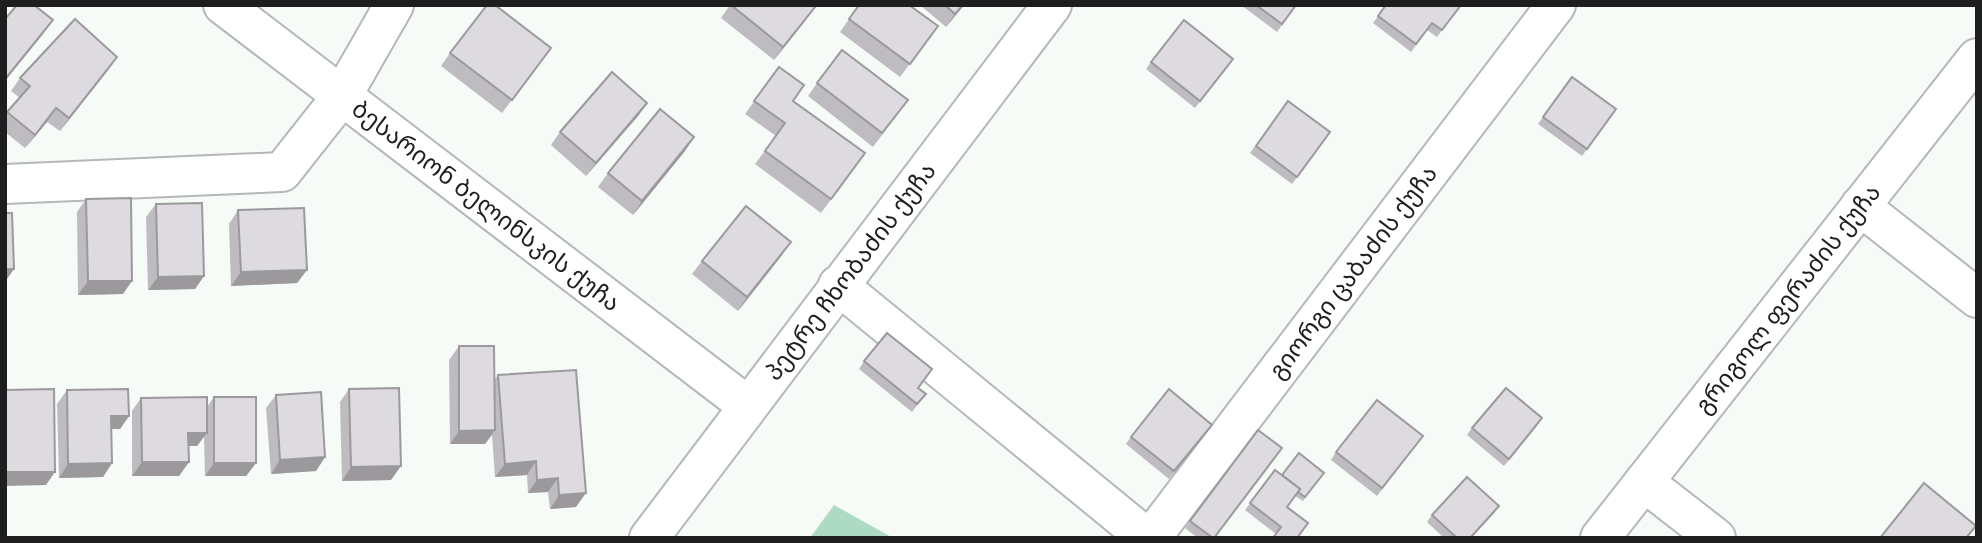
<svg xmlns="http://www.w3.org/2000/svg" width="1982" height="543" font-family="Rubik,'Noto Sans Georgian',sans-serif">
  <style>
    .green { fill: #addac3 }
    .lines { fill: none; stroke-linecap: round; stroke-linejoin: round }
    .minor-casing { stroke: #b4b8b6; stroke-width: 42 }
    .minor { stroke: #fff; stroke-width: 38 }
    .wall { fill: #bebcc0 }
    .shaded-wall { fill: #9b999c }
    .building { fill: #dddbdf; stroke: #9b999c; stroke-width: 2 }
    .labels { text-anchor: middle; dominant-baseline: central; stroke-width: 6; stroke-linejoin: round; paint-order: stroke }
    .street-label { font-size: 24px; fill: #1d1e1d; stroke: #fff }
  </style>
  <rect width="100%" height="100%" fill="#f6fbf8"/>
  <polygon class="green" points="834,505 893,538 810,538"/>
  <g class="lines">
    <defs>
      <g id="minor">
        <path id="s1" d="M223,5l525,401"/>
        <polyline points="5,184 282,172 342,96 394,5"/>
        <polyline points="1860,206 1977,298"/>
        <polyline points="838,285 1147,538"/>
        <polyline points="1644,482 1716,538"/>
        <path id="s2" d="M649,538l403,-533"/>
        <path id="s3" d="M1151,538l405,-533"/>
        <path id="s4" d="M1600,538l377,-480"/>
      </g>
    </defs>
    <use href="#minor" class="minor-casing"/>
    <use href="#minor" class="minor"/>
  </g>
  <g class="wall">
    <polygon points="730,5 812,5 805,21 774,60 721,18"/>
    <polygon points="859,5 938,26 900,77 840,32"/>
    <polygon points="920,5 964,5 946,27"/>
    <polygon points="1241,5 1296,5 1277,32"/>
    <polygon points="1386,5 1461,5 1437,37 1427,30 1411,52 1373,23"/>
    <polygon points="551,48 502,113 441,66 450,53"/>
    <polygon points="1151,62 1228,67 1195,108 1146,69"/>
    <polygon points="779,67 793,101 865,153 821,213 755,164 776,136 745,114"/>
    <polygon points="108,70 60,131 47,122 25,148 5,132 5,115 20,98 11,91 20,78"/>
    <polygon points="1572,77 1616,109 1582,156 1538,124"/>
    <polygon points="817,83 908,100 873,147 808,96"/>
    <polygon points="1288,101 1330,132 1292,184 1250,153"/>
    <polygon points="647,103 638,116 586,176 551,145 560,132"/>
    <polygon points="694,137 685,151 633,215 598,187 608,173"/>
    <polygon points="86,199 123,294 78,295 77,212"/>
    <polygon points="156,204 204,276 195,289 148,290 146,217"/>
    <polygon points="238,210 307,270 297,283 231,286 229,224"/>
    <polygon points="782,255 738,311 692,274 702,261"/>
    <polygon points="459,346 494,380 498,375 576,507 550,509 548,492 528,493 527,475 495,477 492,435 485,444 450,444 449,360"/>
    <polygon points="864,361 918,388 926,394 912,412 859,369"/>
    <polygon points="349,389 391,480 342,481 340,402"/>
    <polygon points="67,390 129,416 120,429 111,429 112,463 103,477 59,478 57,404"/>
    <polygon points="276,395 325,457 316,471 271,474 266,408"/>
    <polygon points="214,397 256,463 246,476 205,476 204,436 197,446 188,446 189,462 179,476 132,476 132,411 141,398 207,407"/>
    <polygon points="1212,425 1169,479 1126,444 1131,437"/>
    <polygon points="1537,426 1504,466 1467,435 1472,428"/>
    <polygon points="1258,430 1215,538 1198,538 1185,528"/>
    <polygon points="1423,436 1377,496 1331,460 1336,452"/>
    <polygon points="1275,470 1282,475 1324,473 1303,501 1295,496 1287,507 1308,523 1276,534 1245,510"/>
    <polygon points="1494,513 1471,538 1444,538 1427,522 1432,515"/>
  </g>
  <g class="shaded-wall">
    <polygon points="963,5 964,5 946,27 955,14"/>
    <polygon points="815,7 805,21 774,60 783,47"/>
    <polygon points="53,20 43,34 5,81 6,78"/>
    <polygon points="117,57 108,70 60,131 69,118"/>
    <polygon points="647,103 638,116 586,176 596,163"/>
    <polygon points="56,108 47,122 25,148 35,135"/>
    <polygon points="694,137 685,151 633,215 642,201"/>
    <polygon points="791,242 782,255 738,311 747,297"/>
    <polygon points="5,269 14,269 5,282"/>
    <polygon points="307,270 297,283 231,286 241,272"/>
    <polygon points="204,276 195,289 148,290 158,277"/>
    <polygon points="88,281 132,281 123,294 78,295"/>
    <polygon points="111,416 129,416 120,429 101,429"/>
    <polygon points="495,430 485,444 450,444 459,431"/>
    <polygon points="188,433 207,433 197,446 179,446"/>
    <polygon points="325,457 316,471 271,474 280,460"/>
    <polygon points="536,461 527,475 495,477 505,464"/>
    <polygon points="142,462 189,462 179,476 132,476"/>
    <polygon points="112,463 103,477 59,478 68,464"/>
    <polygon points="214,463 256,463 246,476 205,476"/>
    <polygon points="401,466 391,480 342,481 351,467"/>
    <polygon points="5,472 55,472 46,485 5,486"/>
    <polygon points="558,478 548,492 528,493 537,480"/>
    <polygon points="586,493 576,507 550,509 559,495"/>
    <polygon points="1499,506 1494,513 1471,538 1470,538"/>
  </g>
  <g class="building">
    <polygon points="17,5 34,5 53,20 6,78 5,19"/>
    <polygon points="487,5 495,5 551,48 512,100 450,53"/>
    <polygon points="731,5 812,5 815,7 783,47"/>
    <polygon points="859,5 909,5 938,26 910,64 849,19"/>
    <polygon points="945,5 963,5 955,14"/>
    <polygon points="1256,5 1296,5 1282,24"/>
    <polygon points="1386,5 1461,5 1442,30 1432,23 1416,44 1378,16"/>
    <polygon points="75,19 117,57 69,118 56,108 35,135 7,112 30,86 20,78"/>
    <polygon points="1184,20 1233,59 1200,101 1151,62"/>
    <polygon points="842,50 908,100 882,133 817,83"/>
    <polygon points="779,67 804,85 793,101 865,153 831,199 765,151 785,123 754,101"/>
    <polygon points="612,72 647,103 596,163 560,132"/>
    <polygon points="1572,77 1616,109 1587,149 1543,117"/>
    <polygon points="1288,101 1330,132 1297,177 1256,146"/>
    <polygon points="660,109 694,137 642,201 608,173"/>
    <polygon points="131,198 132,281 88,281 86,199"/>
    <polygon points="202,203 204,276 158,277 156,204"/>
    <polygon points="746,206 791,242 747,297 702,261"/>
    <polygon points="304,208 307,270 241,272 238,210"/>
    <polygon points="5,213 12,213 14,269 5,269"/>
    <polygon points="887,333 932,369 918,388 926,394 917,404 864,361"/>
    <polygon points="459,346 494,346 495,430 459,431"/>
    <polygon points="576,370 586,493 559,495 558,478 537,480 536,461 505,464 498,375"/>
    <polygon points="399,388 401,466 351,467 349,389"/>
    <polygon points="1506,388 1542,418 1509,459 1472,428"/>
    <polygon points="54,389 55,472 5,472 5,390"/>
    <polygon points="128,389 129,416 111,416 112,463 68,464 67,390"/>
    <polygon points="1169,389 1212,425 1174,471 1131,437"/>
    <polygon points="321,392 325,457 280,460 276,395"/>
    <polygon points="207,397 207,433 188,433 189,462 142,462 141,398"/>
    <rect x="214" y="397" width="42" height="66"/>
    <polygon points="1377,400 1423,436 1382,488 1336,452"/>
    <polygon points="1258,430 1282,448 1214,538 1213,538 1190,521"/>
    <polygon points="1299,453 1324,473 1305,497 1298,492 1300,489 1282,475"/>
    <polygon points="1275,470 1300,489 1287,507 1308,523 1297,538 1273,538 1281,527 1250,503"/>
    <polygon points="1467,477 1499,506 1470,538 1457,538 1432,515"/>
    <polygon points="1924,483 1976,526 1966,538 1880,538"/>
  </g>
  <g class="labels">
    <g class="street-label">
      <text stroke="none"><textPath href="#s1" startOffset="331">ბესარიონ ბელინსკის ქუჩა</textPath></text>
      <text stroke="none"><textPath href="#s2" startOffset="334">პეტრე ჩხობაძის ქუჩა</textPath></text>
      <text stroke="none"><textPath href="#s3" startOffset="334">გიორგი ცაბაძის ქუჩა</textPath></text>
      <text stroke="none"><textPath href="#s4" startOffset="304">გრიგოლ ფერაძის ქუჩა</textPath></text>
    </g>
  </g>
  <rect width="1982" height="543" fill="none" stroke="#1d1e1d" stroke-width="14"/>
</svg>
